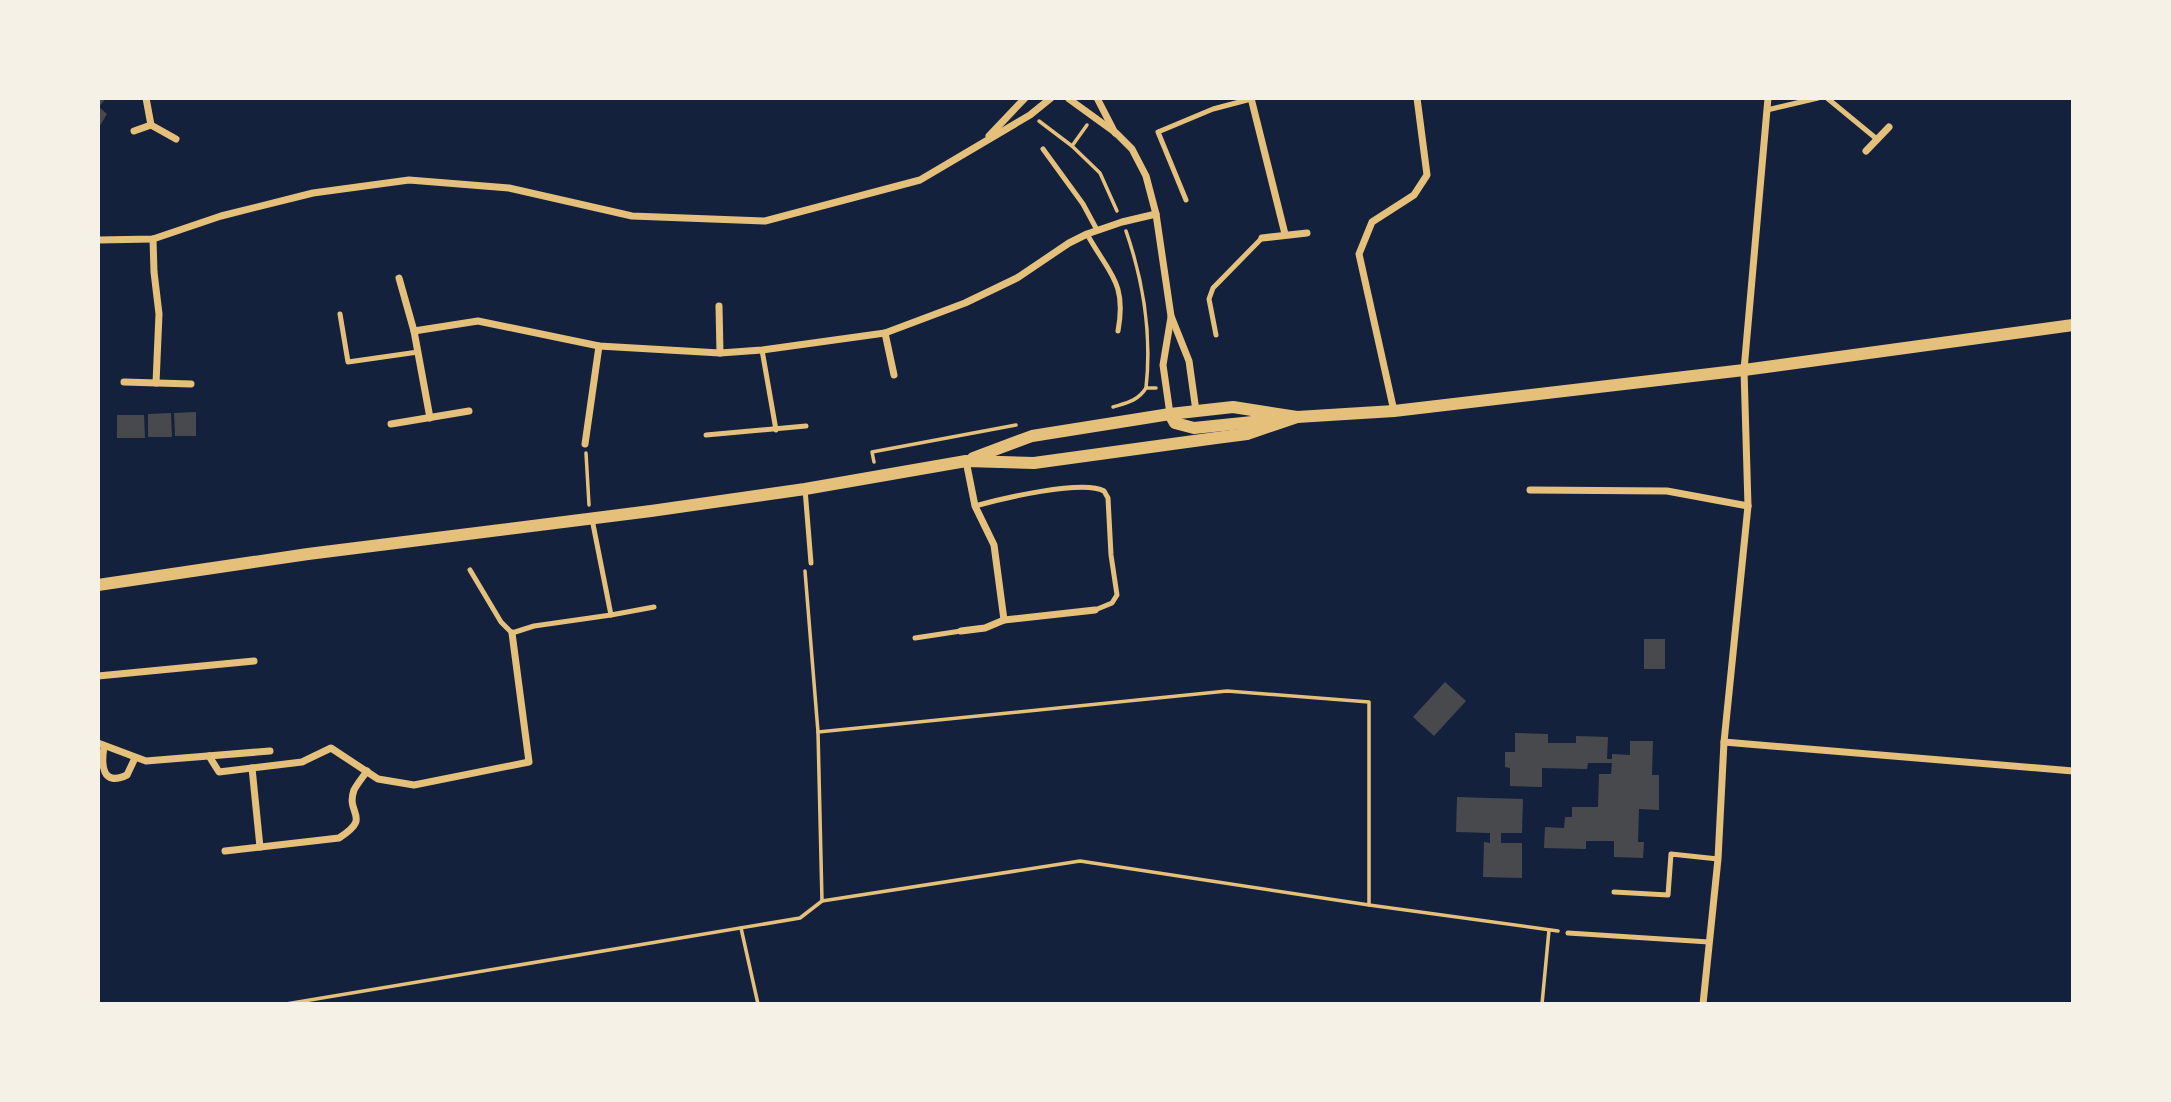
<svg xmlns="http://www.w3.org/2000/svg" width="2171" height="1102" font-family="'Source Serif 4',serif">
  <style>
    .building { fill: #48494c }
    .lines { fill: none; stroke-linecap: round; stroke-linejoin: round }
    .path { stroke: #e5c07b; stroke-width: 3.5 }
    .service { stroke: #e5c07b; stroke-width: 5 }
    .minor { stroke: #e5c07b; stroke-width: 7 }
    .tertiary { stroke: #e5c07b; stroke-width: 12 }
  </style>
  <rect width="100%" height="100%" fill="#14213d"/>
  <g class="building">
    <polygon points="98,98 106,98 99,107 107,114 98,129"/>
    <polygon points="196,412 196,436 175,436 174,413"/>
    <polygon points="171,413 172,437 148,437 148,414"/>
    <polygon points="117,415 144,415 145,438 117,438"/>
    <rect x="1644" y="639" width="21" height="30"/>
    <polygon points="1445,682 1466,701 1434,736 1413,717"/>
    <polygon points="1515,733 1548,734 1548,743 1576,743 1576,736 1608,737 1607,759 1612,759 1612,754 1630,755 1630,741 1653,741 1652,775 1659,775 1659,810 1639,809 1638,842 1644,842 1643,858 1614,857 1614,841 1586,841 1586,849 1544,848 1545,827 1564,828 1565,817 1572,817 1572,807 1598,807 1599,774 1611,774 1612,763 1588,763 1587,769 1542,768 1542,787 1510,786 1510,768 1505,767 1505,752 1515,752"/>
    <polygon points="1457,797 1523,799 1522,833 1501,833 1501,843 1522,843 1522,878 1483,877 1484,842 1490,843 1490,833 1456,832"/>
  </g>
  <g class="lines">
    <g class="path">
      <polyline points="1039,121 1072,146 1100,173 1117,211"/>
      <polyline points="1072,146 1087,125"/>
      <path d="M1126,231c18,52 26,102 20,157h10"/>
      <path d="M1113,407c13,-4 25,-6 33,-19"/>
      <polyline points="586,453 589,505"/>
      <polyline points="874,462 872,452 1016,425"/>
      <polyline points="805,571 818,732 822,901"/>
      <polyline points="818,732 1227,691 1369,702 1369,905"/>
      <polyline points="741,928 758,1004"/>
      <polyline points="286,1004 800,918 822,901 1080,861 1369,905 1558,931"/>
      <polyline points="1542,1004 1549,930"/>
    </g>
    <g class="service">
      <polyline points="1827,98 1878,140"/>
      <polyline points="1767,110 1818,98"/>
      <polyline points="1043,149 1083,204 1097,230"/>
      <polyline points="1186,200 1158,132 1213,109 1251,99"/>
      <path d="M1087,234c22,40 40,48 31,97"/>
      <polyline points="340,314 348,362 418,352"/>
      <polyline points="1216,335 1209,299 1213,288 1262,238"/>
      <polyline points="762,350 776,430"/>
      <polyline points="706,435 806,426"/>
      <polyline points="805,489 811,563"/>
      <path d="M975,506c25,-7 108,-27 129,-15l4,7 3,57 6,40 -5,8 -17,7"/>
      <polyline points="470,570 501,622 512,633 534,626 611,615 592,519"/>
      <polyline points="611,615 654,607"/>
      <polyline points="915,638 961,631"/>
      <polyline points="1614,892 1668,895 1671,854 1718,859"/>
      <polyline points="1568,933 1709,942"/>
    </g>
    <g class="minor">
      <polyline points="146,98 151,125 176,139"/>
      <polyline points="1097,98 1115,133"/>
      <polyline points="1251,98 1285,234"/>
      <polyline points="1069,99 1116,133 1132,149 1146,176 1156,214 1171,316 1189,361 1196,411"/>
      <polyline points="134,131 151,125"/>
      <polyline points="989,136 1025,98"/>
      <polyline points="1866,151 1889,127"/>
      <polyline points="1262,238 1307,233"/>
      <polyline points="153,239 154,272 159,314 156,383"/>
      <polyline points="98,240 153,239 221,216 313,193 409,180 509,188 632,216 765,221 920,180 1030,115 1051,98"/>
      <polyline points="399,278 414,331 430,418"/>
      <polyline points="719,306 720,353"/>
      <polyline points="414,331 478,321 599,346 720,353 762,350 885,333 965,303 1017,278 1069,243 1087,234 1122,222 1156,214"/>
      <polyline points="885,333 894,375"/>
      <polyline points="124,382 191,384"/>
      <polyline points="1394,411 1359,254 1372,222 1414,195 1427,175 1417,98"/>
      <polyline points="1170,414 1163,365 1171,317"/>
      <polyline points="391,424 469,411"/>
      <polyline points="585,444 599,346"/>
      <polyline points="966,461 975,506 994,545 1004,620 1095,610"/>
      <polyline points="1530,490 1667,491 1748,506"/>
      <polyline points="961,631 985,628 1004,620"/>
      <polyline points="98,676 254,661"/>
      <polyline points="1724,742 2073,771"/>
      <polyline points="98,743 146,761 270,751"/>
      <path d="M104,747c-3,18 -2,40 23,28l8,-17"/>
      <polyline points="209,756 219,772 302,762 331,748 378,779 414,785 529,762 512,633"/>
      <polyline points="252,768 260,847"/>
      <path d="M225,851l114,-13c34,-22 6,-23 15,-48 3,-6 9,-13 13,-19"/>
      <polyline points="1703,1004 1718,859 1724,742 1748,506 1744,370 1768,98"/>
    </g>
    <g class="tertiary">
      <polyline points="1170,414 1175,423 1194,428 1272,420"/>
      <polyline points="973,458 1032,436 1170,414 1233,407 1297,417 1394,411 1744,370 2073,325"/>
      <polyline points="98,585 308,554 651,511 805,489 966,461 1034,463 1216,438 1247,434 1297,417"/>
    </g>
  </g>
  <rect width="2171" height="1102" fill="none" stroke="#f6f1e7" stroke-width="200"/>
</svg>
